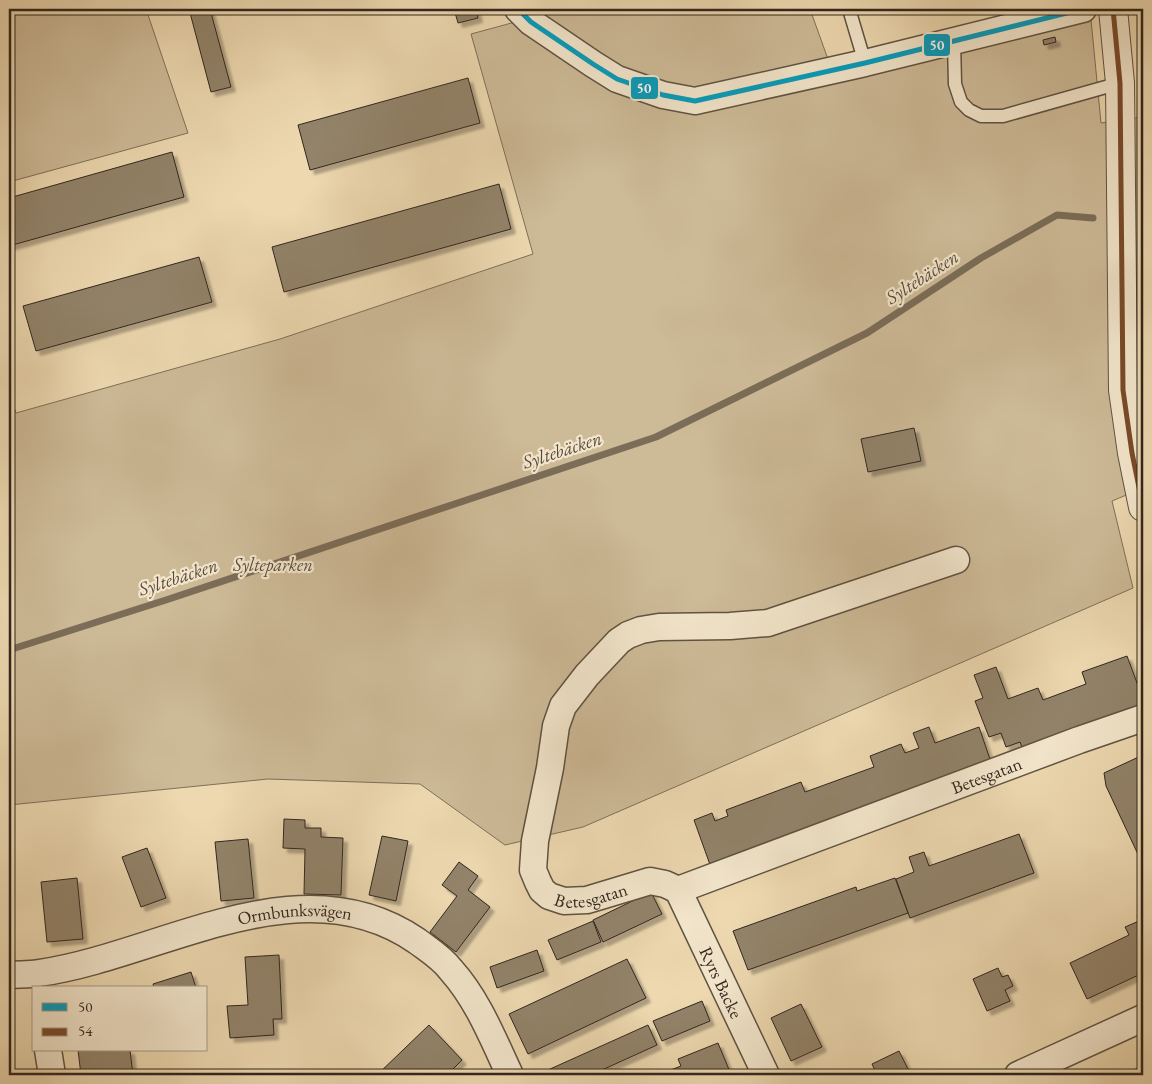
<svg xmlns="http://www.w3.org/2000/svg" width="1152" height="1084" font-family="'EB Garamond',serif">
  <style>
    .green { fill: #cdba97; stroke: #7e705a }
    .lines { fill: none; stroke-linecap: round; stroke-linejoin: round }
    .stream { stroke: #7b6d58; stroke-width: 7 }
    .building { fill: #92836a; stroke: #30271e; filter: url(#shadow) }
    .service-casing { stroke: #5f5342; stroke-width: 15 }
    .minor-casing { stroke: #5f5342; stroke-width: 29 }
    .tertiary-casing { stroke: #5f5342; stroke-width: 30 }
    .service { stroke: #f3e6cc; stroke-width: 12 }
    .minor { stroke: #f3e6cc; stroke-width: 26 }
    .tertiary { stroke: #f3e6cc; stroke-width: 28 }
    .bus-1-casing { stroke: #f3e6cc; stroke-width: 9 }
    .bus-2-casing { stroke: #f3e6cc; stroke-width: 9 }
    .bus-1 { stroke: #059cbc; stroke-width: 5 }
    .bus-2 { stroke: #7a4b2a; stroke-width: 5 }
    .labels { text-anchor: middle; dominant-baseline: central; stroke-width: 4.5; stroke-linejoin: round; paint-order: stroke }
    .park-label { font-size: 18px; font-style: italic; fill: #574c3c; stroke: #f3e6cc }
    .street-label { font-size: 18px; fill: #30271e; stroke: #f3e6cc }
    .water-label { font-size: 19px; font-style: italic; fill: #564a3b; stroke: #f3e6cc }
    .line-badge { stroke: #f3e6cc; stroke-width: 2 }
    .badge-label { font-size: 14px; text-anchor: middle; font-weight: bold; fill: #fff }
  </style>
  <defs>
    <filter id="shadow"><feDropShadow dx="4.5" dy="4.5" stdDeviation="1" flood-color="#0004"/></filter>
  </defs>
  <rect width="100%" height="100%" fill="#edd8b0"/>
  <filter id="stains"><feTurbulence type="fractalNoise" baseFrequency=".004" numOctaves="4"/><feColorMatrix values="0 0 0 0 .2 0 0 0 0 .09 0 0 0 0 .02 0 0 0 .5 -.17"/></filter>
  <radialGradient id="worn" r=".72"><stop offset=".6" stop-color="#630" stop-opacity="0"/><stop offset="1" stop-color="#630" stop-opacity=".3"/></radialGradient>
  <g class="green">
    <polygon points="9,9 146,9 188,133 9,182"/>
    <polygon points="563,9 810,9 829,62 1090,9 1101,123 1143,117 1143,348 1140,348 1143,366 1143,488 1112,501 1133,588 583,827 505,845 420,784 268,779 9,805 9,393 16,413 280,339 533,254 471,34"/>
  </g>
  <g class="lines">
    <polyline class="stream" points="9,650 166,600 656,437 867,333 981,258 1057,215 1093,218"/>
  </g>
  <g class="building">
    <polygon points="189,9 210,9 231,87 211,92"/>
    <polygon points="454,9 476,9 478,18 458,23"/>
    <polygon points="1055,37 1056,42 1044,45 1043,40"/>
    <polygon points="468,78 480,123 310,170 298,125"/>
    <polygon points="172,152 184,197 9,246 9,198"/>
    <polygon points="499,184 511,229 284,292 272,247"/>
    <polygon points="199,257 212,302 36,351 23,306"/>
    <polygon points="914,428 921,461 868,472 861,439"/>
    <polygon points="1127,656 1143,699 1143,711 1025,755 1020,742 1006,747 1001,733 989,737 975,701 983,698 974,675 996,667 1008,699 1038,688 1043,700 1086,684 1082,672"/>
    <polygon points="929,727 935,743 979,727 993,768 713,873 694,820 712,813 715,821 728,816 726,810 801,782 805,792 874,767 870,756 901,744 905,753 919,748 913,733"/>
    <polygon points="1143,755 1143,865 1106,786 1104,773"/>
    <polygon points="284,819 305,820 305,828 321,828 321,837 343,838 341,895 304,894 305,849 283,848"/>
    <polygon points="1019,834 1034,873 910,918 896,879 914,872 909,857 924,852 929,866"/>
    <polygon points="382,836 408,841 396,901 369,895"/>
    <polygon points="248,839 254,898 221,901 215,842"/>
    <polygon points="147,848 166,898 141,907 122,857"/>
    <polygon points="459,862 478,876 468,890 490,907 456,952 430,932 457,896 442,885"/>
    <polygon points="77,878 83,939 47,942 41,882"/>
    <polygon points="895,878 908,913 748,970 733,931 856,887 857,891"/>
    <polygon points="651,892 662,914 603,942 593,920"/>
    <polygon points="1143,913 1143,973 1087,999 1070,963 1129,935 1125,927 1139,921 1137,916"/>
    <polygon points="593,921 601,942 557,960 548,940"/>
    <polygon points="537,950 544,971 497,988 490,967"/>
    <polygon points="279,955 282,1019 273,1019 274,1035 230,1038 227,1006 248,1005 245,957"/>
    <polygon points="627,959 646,998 528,1054 509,1014"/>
    <polygon points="998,968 1002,977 1008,975 1013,986 1005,990 1010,1001 987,1011 973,979"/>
    <polygon points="191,972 196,988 154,988 153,984"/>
    <polygon points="702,1001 710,1021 662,1041 653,1021"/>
    <polygon points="801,1004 822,1047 791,1061 771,1018"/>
    <polygon points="429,1025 462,1060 447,1075 418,1075 413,1070 408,1075 377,1075"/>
    <polygon points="648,1025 657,1045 591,1075 539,1075 539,1074"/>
    <polygon points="718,1043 730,1072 722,1075 658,1075 681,1066 678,1059"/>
    <polygon points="78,1050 130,1050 133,1075 81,1075"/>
    <polygon points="899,1051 911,1075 877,1075 872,1064"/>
    <polygon points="1143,1066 1143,1075 1122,1075"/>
  </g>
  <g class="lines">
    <defs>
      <g id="service">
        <polyline points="849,9 865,63"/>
        <polyline points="954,41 955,84 961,102 969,110 981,116 1003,116 1120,83"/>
      </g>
      <g id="minor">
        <polyline points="518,9 531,22 593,64 617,79 663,95 695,101 865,63 1083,9"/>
        <path id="s1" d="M956,560l-188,63 -38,3 -71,1 -18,3 -13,5 -9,6 -32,34 -24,31 -7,20 -6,42 -15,73 -2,29 5,12 4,8 7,6 15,5 23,-1 63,-19 15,3 13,6 401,-150 64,-22"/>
        <path id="s2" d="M678,890l88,185"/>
        <path id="s3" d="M9,975c10,-1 20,0 30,-2 121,-17 261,-113 378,-32 12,9 25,17 34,29 27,30 42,69 59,105"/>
        <polyline points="48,1050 52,1075"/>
        <polyline points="1018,1075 1143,1018"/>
      </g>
      <polyline id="tertiary" points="1113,9 1120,83 1123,390 1132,453 1143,507"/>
    </defs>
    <use href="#service" class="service-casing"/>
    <use href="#minor" class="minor-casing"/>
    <use href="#tertiary" class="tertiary-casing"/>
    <use href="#service" class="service"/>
    <use href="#minor" class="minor"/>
    <use href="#tertiary" class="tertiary"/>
    <defs>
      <polyline id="bus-1" points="518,9 531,22 593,64 617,79 663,95 695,101 865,63 1083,9"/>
      <polyline id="bus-2" points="1113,9 1120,83 1123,390 1132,453 1143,507"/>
    </defs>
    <use href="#bus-1" class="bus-1-casing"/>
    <use href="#bus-2" class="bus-2-casing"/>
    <use href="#bus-1" class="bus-1"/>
    <use href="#bus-2" class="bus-2"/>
  </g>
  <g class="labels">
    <g class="park-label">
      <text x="273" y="564">Sylteparken</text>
    </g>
    <g class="street-label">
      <text stroke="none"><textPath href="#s1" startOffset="1098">Betesgatan</textPath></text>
      <text stroke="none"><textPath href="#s1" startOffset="678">Betesgatan</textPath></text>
      <text stroke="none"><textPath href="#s3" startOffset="294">Ormbunksvägen</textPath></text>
      <text stroke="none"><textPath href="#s2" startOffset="102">Ryrs Backe</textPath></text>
    </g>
    <g class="water-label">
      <text transform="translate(922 277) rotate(-33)">Syltebäcken</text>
      <text transform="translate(562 450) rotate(-18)">Syltebäcken</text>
      <text transform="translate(178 577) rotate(-18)">Syltebäcken</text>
    </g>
  </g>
  <g class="line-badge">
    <rect x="923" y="33" width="28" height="24" rx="5" fill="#059cbc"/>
    <rect x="630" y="76" width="29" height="24" rx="5" fill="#059cbc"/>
  </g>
  <g class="badge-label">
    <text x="937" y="50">50</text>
    <text x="644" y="93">50</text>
  </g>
  <rect width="1152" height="1084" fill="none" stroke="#edd8b0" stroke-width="30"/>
  <rect x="10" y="10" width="1132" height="1064" fill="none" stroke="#30271e" stroke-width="2.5"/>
  <rect x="15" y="15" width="1122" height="1054" fill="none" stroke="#30271e"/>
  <rect x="32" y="986" width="175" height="65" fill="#f3e6cc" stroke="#a59a86"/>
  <rect x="42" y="1003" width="25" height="8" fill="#059cbc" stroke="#a59a86"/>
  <text x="78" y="1012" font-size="15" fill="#30271e">50</text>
  <rect x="42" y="1028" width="25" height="8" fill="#7a4b2a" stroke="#a59a86"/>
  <text x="78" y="1036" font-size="15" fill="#30271e">54</text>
  <rect width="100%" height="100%" filter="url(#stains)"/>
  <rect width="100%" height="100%" fill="url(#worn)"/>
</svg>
